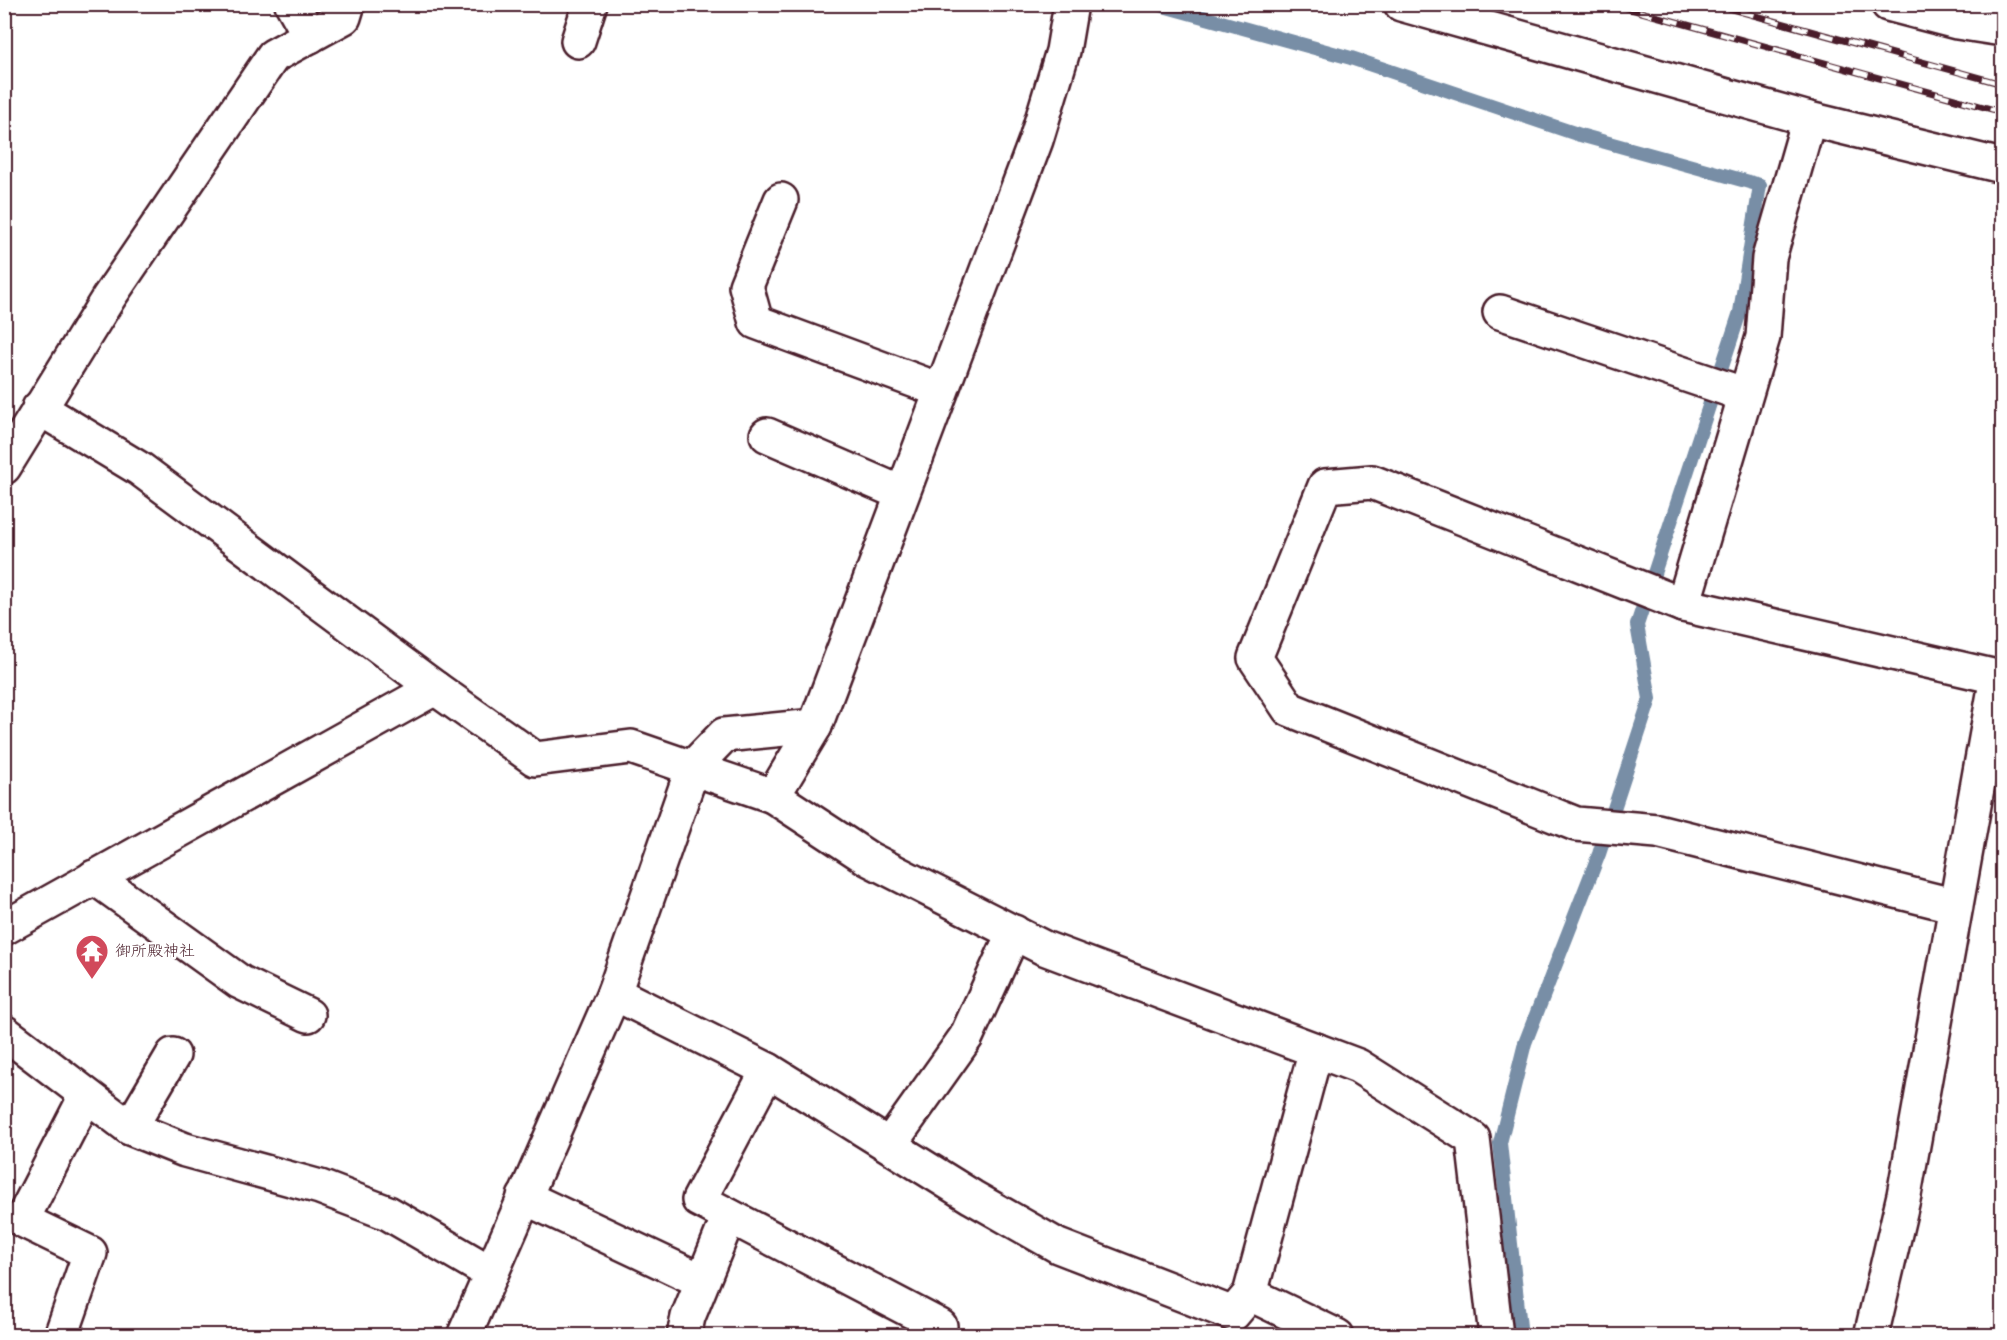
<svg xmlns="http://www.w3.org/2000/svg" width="2007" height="1340" font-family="'Balsamiq Sans','Klee One',sans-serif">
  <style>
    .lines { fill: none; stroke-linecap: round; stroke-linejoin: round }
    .stream { stroke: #788ea6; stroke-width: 14 }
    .street-casing { stroke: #4a1f2b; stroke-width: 38 }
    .secondary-casing { stroke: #4a1f2b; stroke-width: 38 }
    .street { stroke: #fff; stroke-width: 33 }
    .secondary { stroke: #fff; stroke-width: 33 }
    .rail-casing { stroke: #4a1f2b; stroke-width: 7 }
    .rail { stroke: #fff; stroke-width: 4.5; stroke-dasharray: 14; stroke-linecap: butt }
    .labels { text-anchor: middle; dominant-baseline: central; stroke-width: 5; stroke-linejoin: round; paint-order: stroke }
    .poi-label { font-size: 16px; fill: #4a1f2b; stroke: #fff; text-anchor: start }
  </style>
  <rect width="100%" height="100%" fill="#fff"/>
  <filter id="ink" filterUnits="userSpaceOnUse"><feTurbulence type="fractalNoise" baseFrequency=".0167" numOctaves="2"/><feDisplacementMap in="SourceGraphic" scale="12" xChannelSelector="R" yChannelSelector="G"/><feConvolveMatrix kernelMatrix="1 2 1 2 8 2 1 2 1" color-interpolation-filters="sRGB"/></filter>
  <g filter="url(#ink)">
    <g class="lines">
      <polyline class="stream" points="1156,4 1351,58 1580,135 1760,185 1740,312 1637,625 1650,699 1599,854 1525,1043 1500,1143 1521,1336"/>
      <defs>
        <g id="street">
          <polyline points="292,4 310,36"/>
          <polyline points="1888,4 1957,22 2002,29"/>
          <polyline points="578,41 590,4"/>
          <polyline points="781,200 746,286 756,322 940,390"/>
          <polyline points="1500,312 1728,389 1744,398"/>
          <polyline points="39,408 140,469 435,688"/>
          <polyline points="767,435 901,493"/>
          <polyline points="4,467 109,297 273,56 344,17 348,4"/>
          <polyline points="1683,605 1763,337 1769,258 1809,119"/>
          <polyline points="773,796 869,859 1044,948 1358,1066 1473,1139 1496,1336"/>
          <polyline points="94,877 240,982 308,1015"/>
          <polyline points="4,928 435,688 535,759 631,747 773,796 815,726"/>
          <polyline points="614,993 768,1070 972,1197 1058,1246 1233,1314 1250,1294 1337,1336"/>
          <polyline points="4,1032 130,1128 185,1150 320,1187 388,1213 491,1273"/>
          <polyline points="768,1070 699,1200 940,1326"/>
          <polyline points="130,1128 173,1055"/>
          <polyline points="890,1144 966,1037 1014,932"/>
          <polyline points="524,1197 702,1281"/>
          <polyline points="1250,1294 1316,1050"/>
          <polyline points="61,1336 90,1253 22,1220 86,1096"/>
          <polyline points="464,1336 614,993 693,767 724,735 815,726 1036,140 1063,51 1071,4"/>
          <polyline points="684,1336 688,1317 729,1216"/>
          <polyline points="1871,1336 1904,1195 1997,677 1683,605 1372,482 1325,486 1255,658 1289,709 1576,824 1657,831 1956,906"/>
        </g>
        <polyline id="secondary" points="1401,4 1809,119 2002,166"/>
      </defs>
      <use href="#street" class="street-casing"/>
      <use href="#secondary" class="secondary-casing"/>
      <use href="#street" class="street"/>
      <use href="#secondary" class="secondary"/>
      <defs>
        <g id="rail">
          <polyline points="1612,4 2002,112"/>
          <polyline points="1713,4 2002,84"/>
        </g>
      </defs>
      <use href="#rail" class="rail-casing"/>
      <use href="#rail" class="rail"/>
    </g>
  </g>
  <defs>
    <symbol id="temple-pin" viewBox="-11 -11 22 30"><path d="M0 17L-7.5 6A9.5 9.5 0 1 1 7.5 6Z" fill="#d1495b" stroke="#fff"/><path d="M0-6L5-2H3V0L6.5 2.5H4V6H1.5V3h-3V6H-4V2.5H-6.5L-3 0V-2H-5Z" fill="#fff"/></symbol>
  </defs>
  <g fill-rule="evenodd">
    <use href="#temple-pin" x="73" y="932" width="38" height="52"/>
  </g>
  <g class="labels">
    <g class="poi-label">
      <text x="115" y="951">御所殿神社</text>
    </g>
  </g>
  <rect width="2007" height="1340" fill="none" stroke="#fff" stroke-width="24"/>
  <rect x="12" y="12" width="1983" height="1316" fill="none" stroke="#4a1f2b" stroke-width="2" filter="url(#ink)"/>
</svg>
